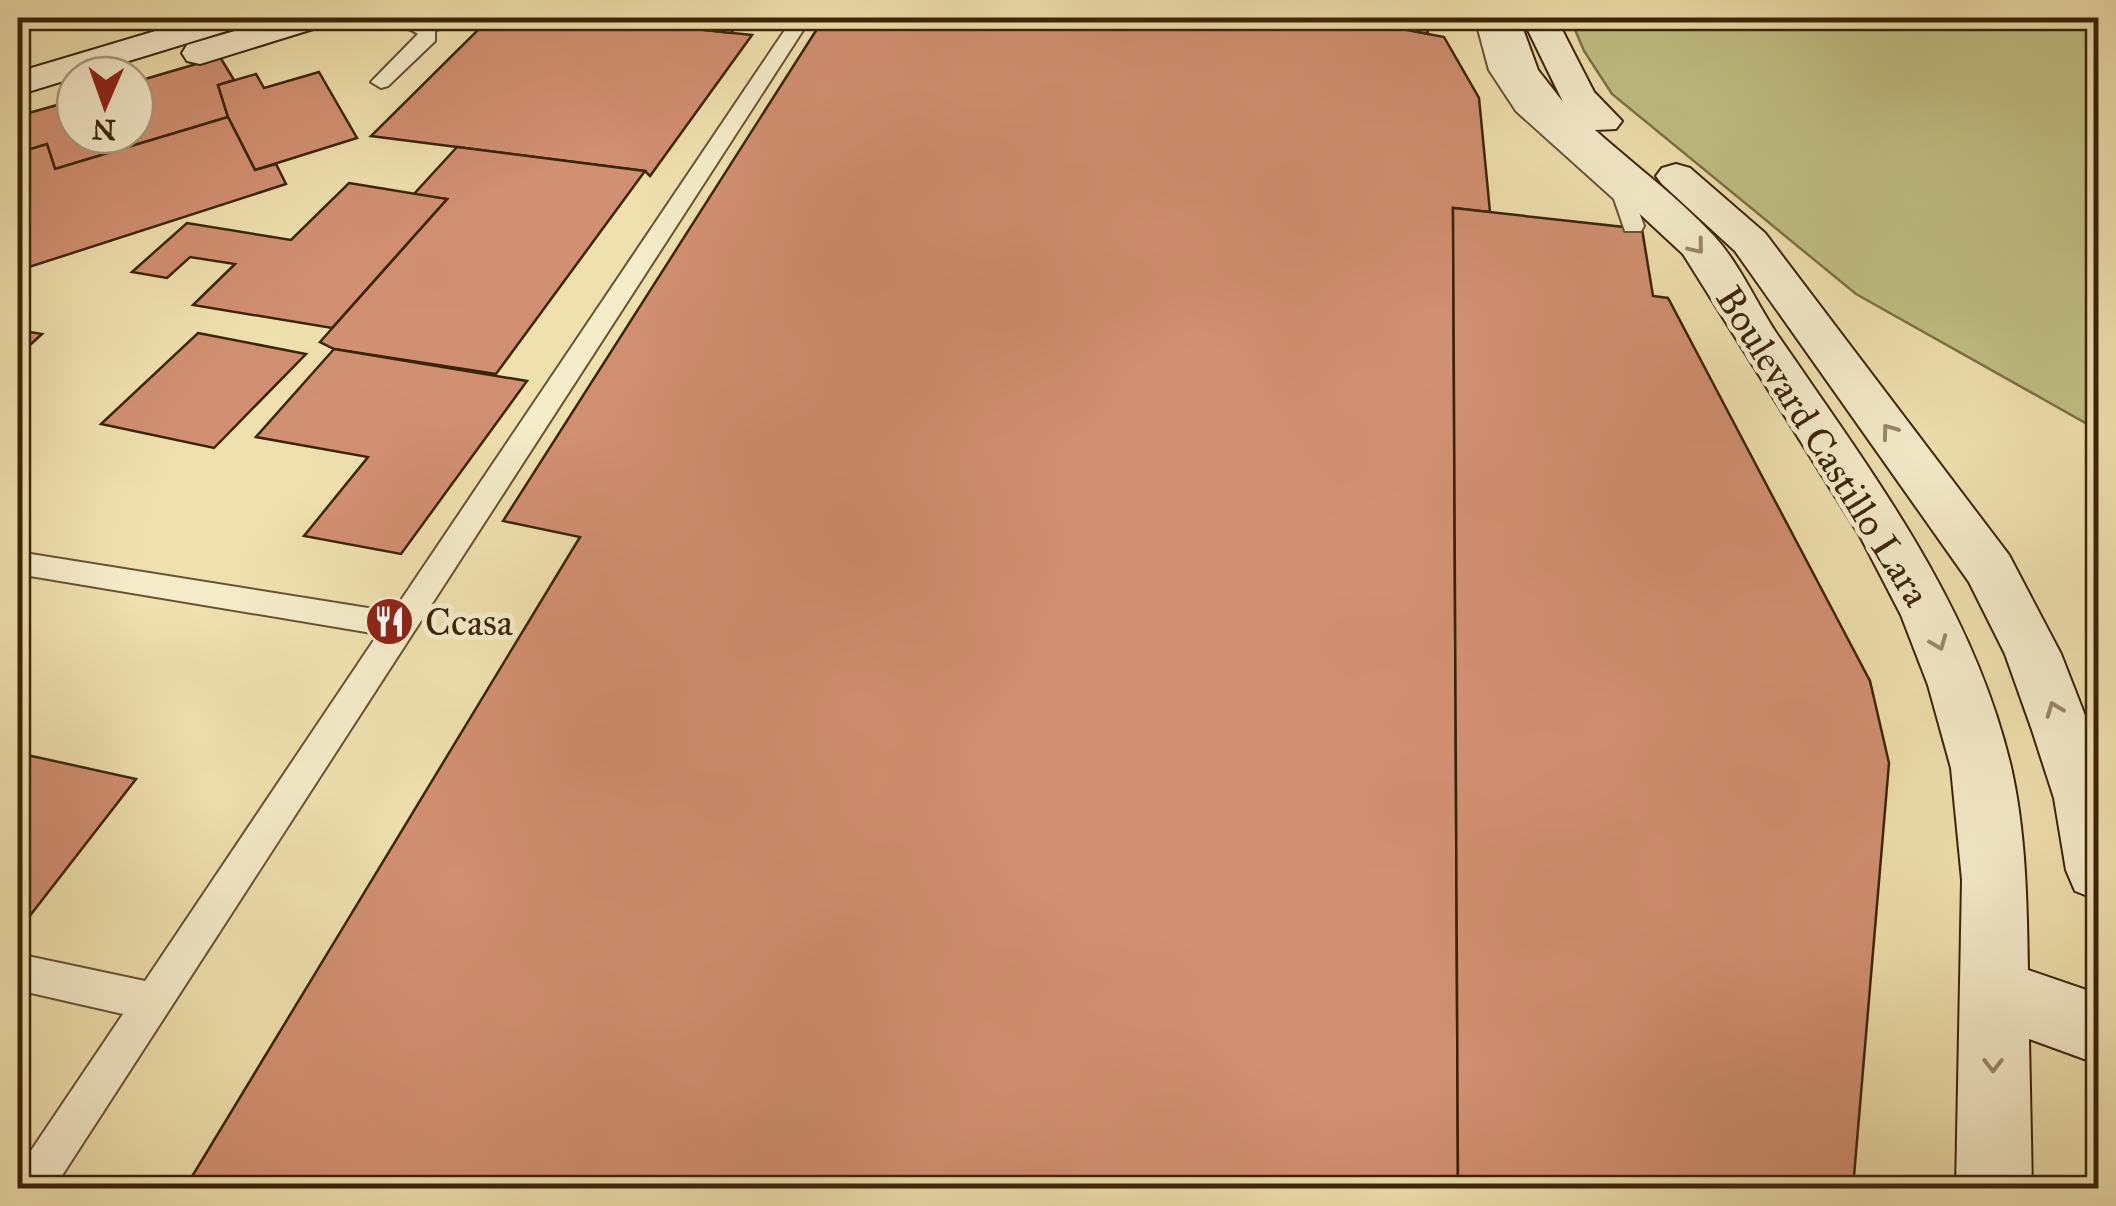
<svg xmlns="http://www.w3.org/2000/svg" width="2116" height="1206" font-family="'IM FELL Great Primer',serif">
  <style>
    .green { fill: #c1c185; stroke: #7e7246; stroke-width: 2.5 }
    .building { fill: #d29072; stroke: #3b2408; stroke-width: 2.5 }
    .lines { fill: none; stroke-linecap: round; stroke-linejoin: round }
    .lane-casing { stroke: #685332; stroke-width: 4 }
    .secondary-casing { stroke: #3b2408; stroke-width: 4 }
    .lane { fill: #f5ecca; fill-rule: evenodd }
    .secondary { fill: #f5ecca; fill-rule: evenodd }
    .oneway { stroke: #988869 }
    .labels { text-anchor: middle; dominant-baseline: central; stroke-width: 10; stroke-linejoin: round; paint-order: stroke }
    .street-label { font-size: 38px; fill: #3b2408; stroke: #f5ecca }
    .poi-label { font-size: 38px; fill: #3b2408; stroke: #f5ecca; text-anchor: start }
  </style>
  <rect width="100%" height="100%" fill="#efe1ae"/>
  <filter id="stains"><feTurbulence type="fractalNoise" baseFrequency=".002" numOctaves="4"/><feColorMatrix values="0 0 0 0 .2 0 0 0 0 .09 0 0 0 0 .02 0 0 0 .5 -.17"/></filter>
  <radialGradient id="worn" r=".72"><stop offset=".6" stop-color="#630" stop-opacity="0"/><stop offset="1" stop-color="#630" stop-opacity=".3"/></radialGradient>
  <polygon class="green" points="1570,18 2098,18 2098,430 1856,294 1612,94 1584,51"/>
  <g class="building">
    <polygon points="490,18 592,18 752,35 650,176 645,171 371,136"/>
    <polygon points="657,18 743,18 731,33 652,24"/>
    <polygon points="824,18 1346,18 1444,37 1479,98 1490,212 1453,208 1458,1188 185,1188 580,537 503,521"/>
    <polygon points="1346,18 1425,18 1428,34"/>
    <polygon points="220,57 234,80 218,85 228,117 55,169 47,144 18,153 18,116 75,100 75,135 135,135 135,82"/>
    <polygon points="319,72 357,138 255,170 228,117 218,85 256,74 264,88"/>
    <polygon points="228,117 255,170 276,164 286,184 26,268 18,238 18,153 47,144 55,169"/>
    <polygon points="457,147 645,171 496,374 334,349 320,342 447,199 413,195"/>
    <polygon points="349,183 447,199 332,328 193,305 235,264 190,257 167,278 132,272 187,223 291,240"/>
    <polygon points="1453,208 1642,229 1653,296 1668,298 1870,681 1889,763 1853,1188 1458,1188"/>
    <polygon points="18,330 42,334 18,356"/>
    <polygon points="198,333 306,354 214,448 101,424"/>
    <polygon points="334,349 527,381 401,554 304,536 368,457 256,437"/>
    <polygon points="18,753 136,779 18,931"/>
  </g>
  <g class="lines">
    <defs>
      <g id="lane">
        <path d="M364,18h116l-2,4 -43,8v11l-47,45 -7,2 -10,-6 47,-48c-16,-12 -39,-4 -54,-16z"/>
        <polygon points="793,18 811,18 54,1188 18,1188 18,1170 123,1014 18,990 18,954 145,981 378,634 18,574 18,552 393,612"/>
        <polygon points="1475,18 1493,18 1509,70 1531,103 1632,192 1644,226 1641,231 1625,231 1614,199 1516,111 1489,70"/>
      </g>
      <g id="secondary">
        <polygon points="199,18 251,18 246,25 18,95 18,72"/>
        <polygon points="279,18 331,18 326,25 200,64 187,61 182,53 187,45"/>
        <path d="M1485,18h34l19,52 25,32 -41,-84h34l38,74 28,29 -6,8 -21,1c39,35 83,67 119,106 26,28 43,69 65,101 92,134 194,268 232,430 15,66 16,136 17,203l70,24v70l-69,-25 3,149h-76l6,-308 -11,-112 -23,-83 -27,-70 -41,-79 -177,-282 -151,-140 -30,-44z"/>
        <polygon points="1676,164 1690,168 1765,233 2009,555 2061,654 2098,749 2098,900 2075,891 2066,870 2054,798 2032,730 2005,654 1969,582 1735,251 1662,184 1656,176 1662,168"/>
      </g>
    </defs>
    <use href="#lane" class="lane-casing"/>
    <use href="#secondary" class="secondary-casing"/>
    <use href="#lane" class="lane"/>
    <use href="#secondary" class="secondary"/>
  </g>
  <defs><path id="oneway-chevron" d="M-2-3.5L2.5 0L-2 3.5" fill="none" stroke-width="1.6" stroke-linecap="round" stroke-linejoin="round" transform="scale(2.5)"/></defs>
  <g class="oneway">
    <use href="#oneway-chevron" transform="translate(1697 247) rotate(51)"/>
    <use href="#oneway-chevron" transform="translate(1889 431) rotate(-126)"/>
    <use href="#oneway-chevron" transform="translate(1939 643) rotate(68)"/>
    <use href="#oneway-chevron" transform="translate(2054 709) rotate(-111)"/>
    <use href="#oneway-chevron" transform="translate(1993 1065) rotate(90)"/>
  </g>
  <defs>
    <symbol id="restaurant-disc" viewBox="-11 -11 22 22"><circle r="9.5" fill="#8f2418" stroke="#f5ecca"/><path d="M-5-6h1v4h1v-4h1v4h1v-4h1v5L-1.5 .5V6h-2V.5L-5-1ZM5-6V6H3V1.5H1.5Q1.5-4 5-6Z" fill="#fff"/></symbol>
  </defs>
  <g fill-rule="evenodd">
    <use href="#restaurant-disc" x="362" y="594" width="55" height="55"/>
  </g>
  <g class="labels">
    <g class="street-label">
      <text transform="translate(1823 446) rotate(58)">Boulevard Castillo Lara</text>
    </g>
    <g class="poi-label">
      <text x="425" y="622">Ccasa</text>
    </g>
  </g>
  <rect width="2116" height="1206" fill="none" stroke="#efe1ae" stroke-width="60"/>
  <rect x="20" y="20" width="2076" height="1166" fill="none" stroke="#3b2408" stroke-width="5"/>
  <rect x="30" y="30" width="2056" height="1146" fill="none" stroke="#3b2408" stroke-width="2.5"/>
  <g transform="translate(105 105) rotate(182)"><circle r="48" fill="#f5ecca" stroke="#ab9c7c" stroke-width="2.5"/>
  <path d="M0-8L18 38L0 25L-18 38Z" fill="#8f2418"/>
  <text y="-15" font-size="28" font-weight="bold" text-anchor="middle" fill="#3b2408">N</text>
  </g>
  <rect width="100%" height="100%" filter="url(#stains)"/>
  <rect width="100%" height="100%" fill="url(#worn)"/>
</svg>
